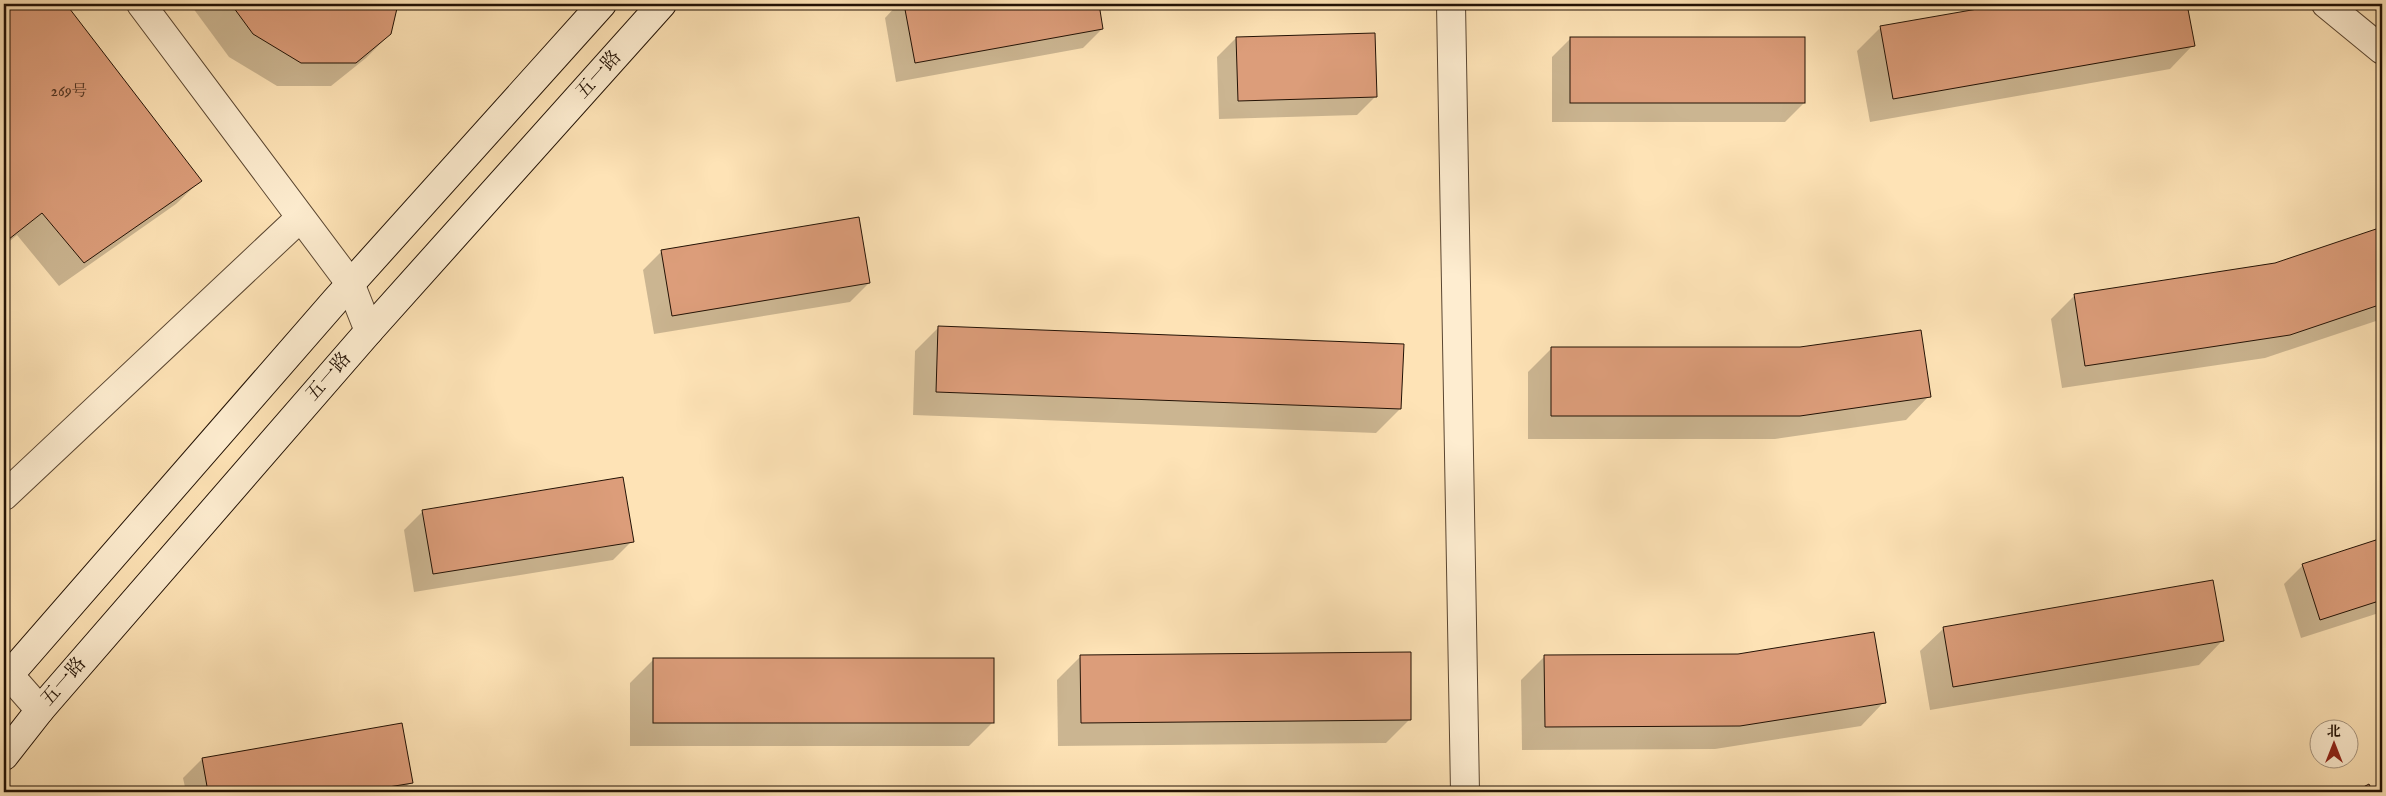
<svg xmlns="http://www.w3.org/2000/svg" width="2386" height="796" font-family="'IM FELL English','Noto Serif SC',serif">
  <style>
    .shadow { fill: #0003 }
    .building { fill: #dc9d7a; stroke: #231205 }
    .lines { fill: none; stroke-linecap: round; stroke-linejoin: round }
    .minor-casing { stroke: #5a4631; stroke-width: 30 }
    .secondary-casing { stroke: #231205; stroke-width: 30 }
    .minor { stroke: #feedd0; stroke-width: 28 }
    .secondary { stroke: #feedd0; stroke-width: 28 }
    .labels { text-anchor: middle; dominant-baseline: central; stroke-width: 5; stroke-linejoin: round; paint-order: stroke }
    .number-label { font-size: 16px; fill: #513522 }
    .street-label { font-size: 19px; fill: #231205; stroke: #feedd0 }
  </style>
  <rect width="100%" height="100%" fill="#fee3b6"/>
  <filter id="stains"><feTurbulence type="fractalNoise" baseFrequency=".004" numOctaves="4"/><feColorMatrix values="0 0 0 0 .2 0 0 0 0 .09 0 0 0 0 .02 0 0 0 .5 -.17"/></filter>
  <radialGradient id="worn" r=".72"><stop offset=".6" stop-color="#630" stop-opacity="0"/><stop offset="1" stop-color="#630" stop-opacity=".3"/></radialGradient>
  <g class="shadow">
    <polygon points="4,4 64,4 200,181 176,204 59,286 17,235 4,246"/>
    <polygon points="190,4 396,4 390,34 366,58 331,86 277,86 229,57"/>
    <polygon points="898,4 1098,4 1102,29 1083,48 896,82 885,18"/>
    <polygon points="2013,4 2186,4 2193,45 2170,69 1870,122 1857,51 1881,27"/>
    <polygon points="1236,38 1376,96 1357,115 1219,119 1217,57"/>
    <polygon points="1571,38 1804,103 1785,122 1552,122 1552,57"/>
    <polygon points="2382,229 2382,319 2265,358 2062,388 2051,319 2075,295 2275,264"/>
    <polygon points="662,251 869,283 850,302 654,334 643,270"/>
    <polygon points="939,327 1400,409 1376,433 913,415 915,351"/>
    <polygon points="1552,348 1929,396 1906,420 1775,439 1528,439 1528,372"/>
    <polygon points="423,511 632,541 613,560 414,592 404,530"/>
    <polygon points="2382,539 2382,612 2301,638 2284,584 2303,565"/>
    <polygon points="1944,628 2222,641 2199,665 1930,710 1920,651"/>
    <polygon points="1081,656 1410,719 1386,743 1058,746 1057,680"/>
    <polygon points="1545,656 1884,702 1861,726 1715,749 1522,750 1521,680"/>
    <polygon points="654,659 993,722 969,746 630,746 630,683"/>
    <polygon points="401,724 411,782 401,792 186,792 183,778 202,759"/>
  </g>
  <g class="building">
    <polygon points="4,4 66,4 202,181 84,263 42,213 4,243"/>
    <polygon points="231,4 398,4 391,34 356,63 301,63 253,34"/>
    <polygon points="904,4 1099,4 1103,29 915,63"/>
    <polygon points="2006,4 2187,4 2195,46 1893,99 1880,26"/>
    <polygon points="1375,33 1377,97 1238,101 1236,37"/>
    <rect x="1570" y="37" width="235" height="66"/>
    <polygon points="859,217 870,283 672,316 661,250"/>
    <polygon points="2382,227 2382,304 2290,335 2085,366 2074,294 2275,263"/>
    <polygon points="938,326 1404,344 1401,409 936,392"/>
    <polygon points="1921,330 1931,397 1800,416 1551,416 1551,347 1800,347"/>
    <polygon points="4,391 7,405 4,409"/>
    <polygon points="623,477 634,542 433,574 422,510"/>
    <polygon points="2382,538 2382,600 2320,620 2302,564"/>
    <polygon points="2213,580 2224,641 1953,687 1943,627"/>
    <polygon points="1874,632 1886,703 1740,726 1545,727 1544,655 1738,654"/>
    <polygon points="1411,652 1411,720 1081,723 1080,655"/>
    <rect x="653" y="658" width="341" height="65"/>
    <polygon points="402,723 413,783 358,792 208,792 202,758"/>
    <polygon points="2369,784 2373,792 2354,792"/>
  </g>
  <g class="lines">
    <defs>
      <g id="minor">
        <polyline points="141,4 350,283 369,331"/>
        <polyline points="1451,4 1465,792"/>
        <polyline points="2326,4 2382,50"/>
        <polyline points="4,496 300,218"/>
        <polyline points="4,669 40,710"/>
      </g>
      <g id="secondary">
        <polyline points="4,681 335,301 602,4"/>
        <polyline points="4,756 40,710 369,331 662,4"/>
      </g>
    </defs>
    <use href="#minor" class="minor-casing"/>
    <use href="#secondary" class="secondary-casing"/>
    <use href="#minor" class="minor"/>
    <use href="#secondary" class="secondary"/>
  </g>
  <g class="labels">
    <g class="number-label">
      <text x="69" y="92">269号</text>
    </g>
    <g class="street-label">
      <text transform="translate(599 75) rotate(-48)">五一路</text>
      <text transform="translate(329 377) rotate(-49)">五一路</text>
      <text transform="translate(64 682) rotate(-49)">五一路</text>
    </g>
  </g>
  <rect width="2386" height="796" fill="none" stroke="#fee3b6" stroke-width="20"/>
  <rect x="5" y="5" width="2376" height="786" fill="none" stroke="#231205" stroke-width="2.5"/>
  <rect x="10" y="10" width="2366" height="776" fill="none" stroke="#231205"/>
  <g transform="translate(2334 744)"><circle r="24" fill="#feedd0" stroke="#a6957f"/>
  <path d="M0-4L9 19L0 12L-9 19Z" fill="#8f2418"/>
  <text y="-8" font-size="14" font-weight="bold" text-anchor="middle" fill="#231205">北</text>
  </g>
  <rect width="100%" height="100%" filter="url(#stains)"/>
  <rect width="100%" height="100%" fill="url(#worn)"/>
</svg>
